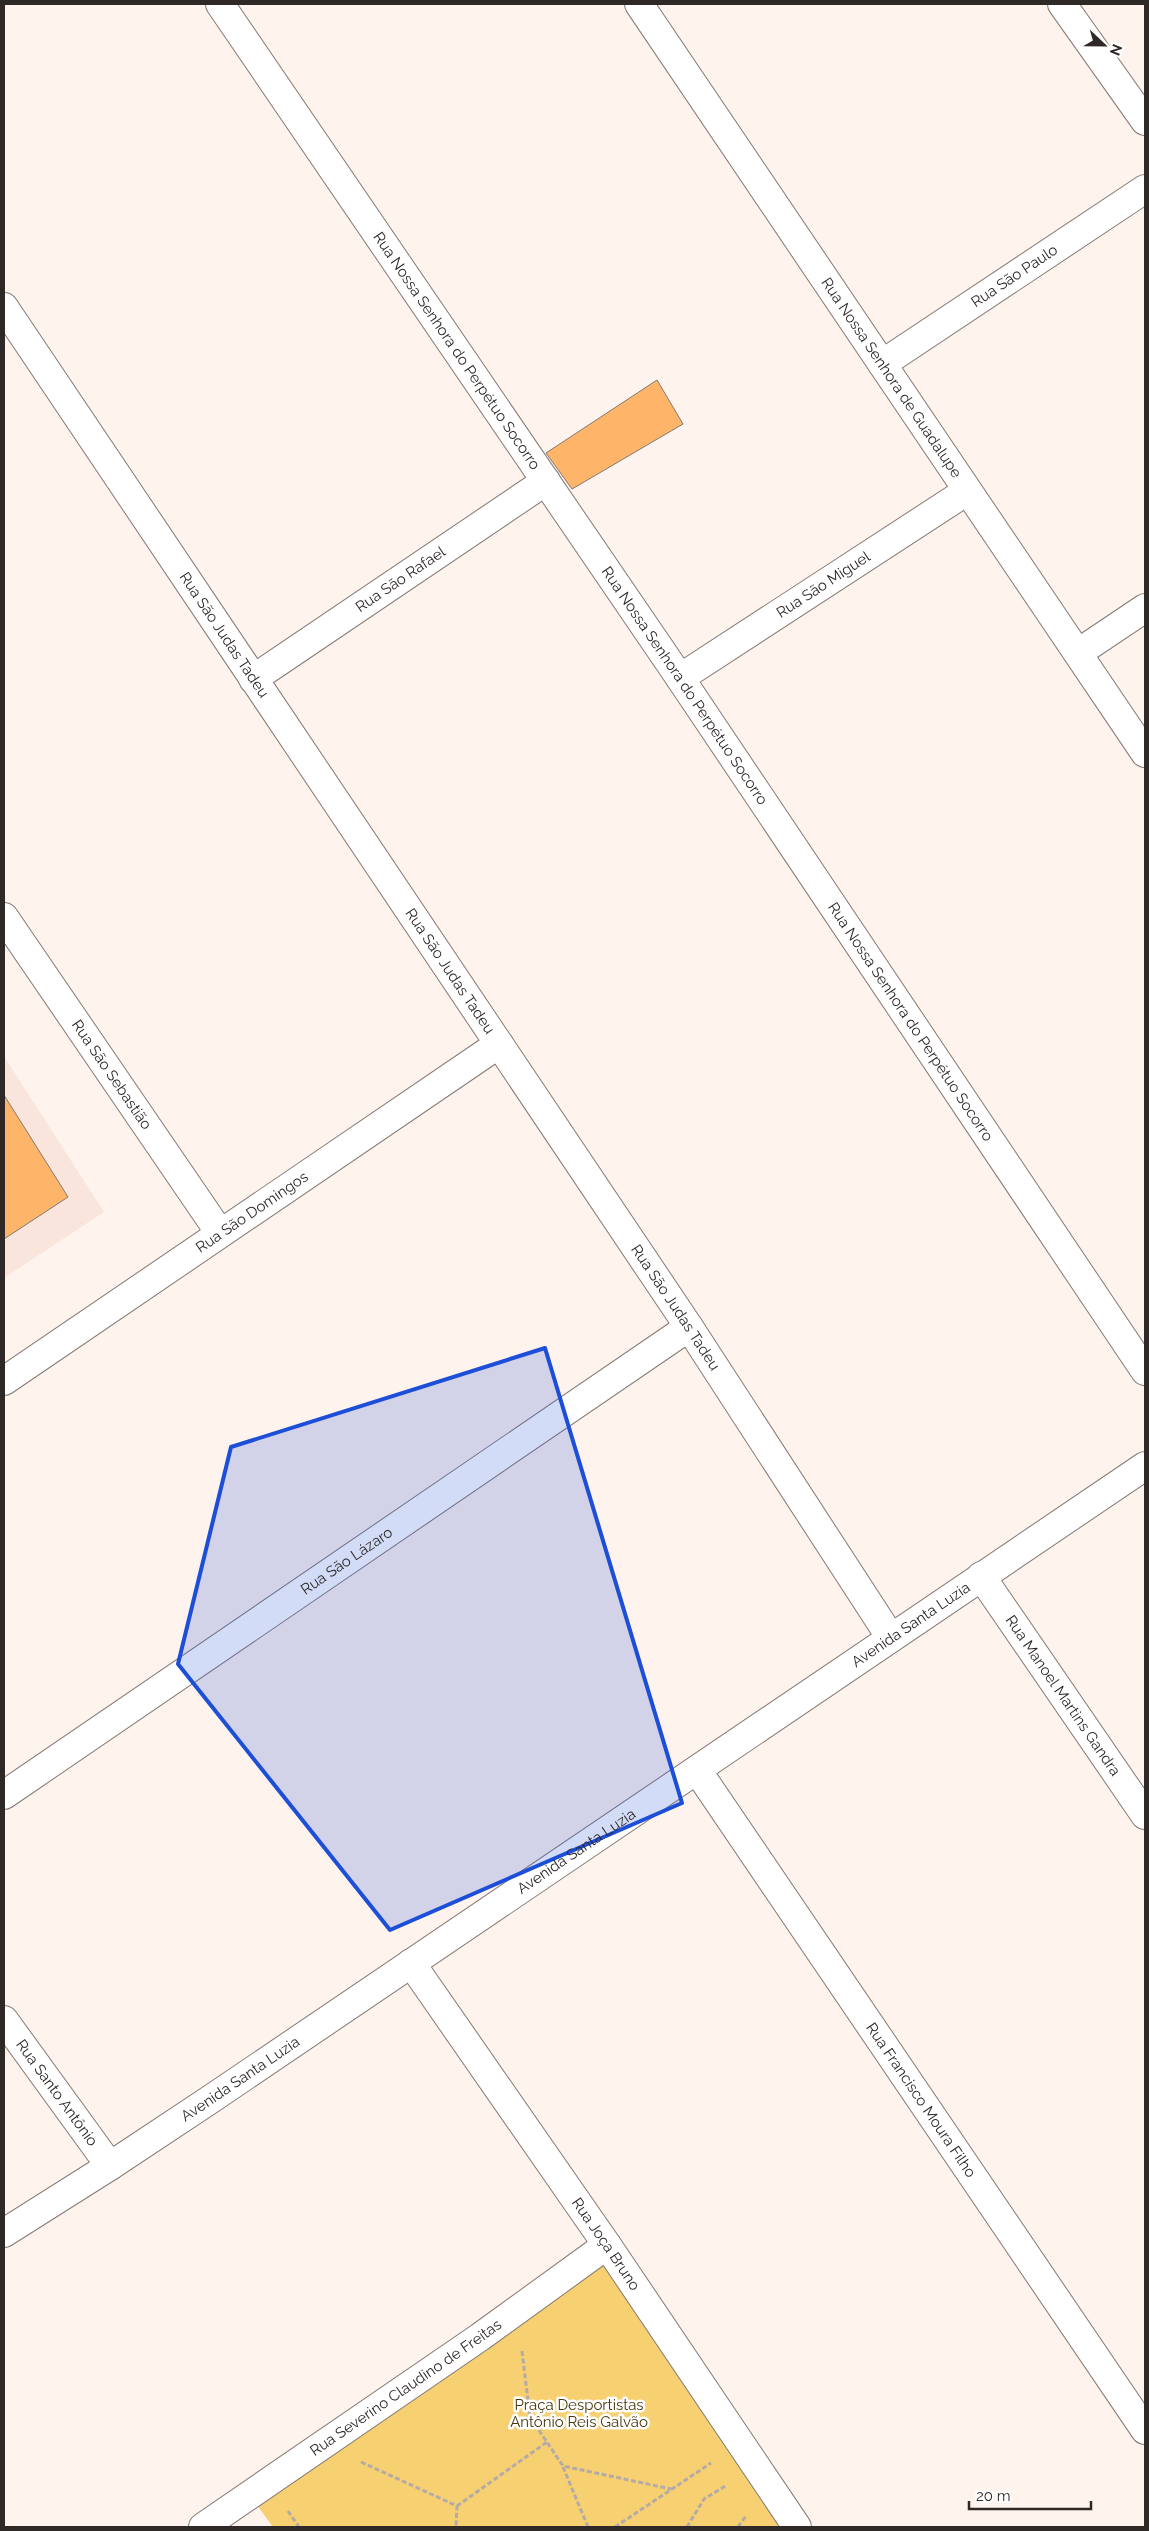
<svg xmlns="http://www.w3.org/2000/svg" width="1149" height="2531" font-family="Raleway,sans-serif">
  <style>
    .built { fill: #f9e5dc }
    .green { fill: #f7d071 }
    .building { fill: #feb569; stroke: #817972 }
    .lines { fill: none; stroke-linecap: round; stroke-linejoin: round }
    .minor-casing { stroke: #847975; stroke-width: 30 }
    .path { stroke: #b4aba6; stroke-width: 3; stroke-dasharray: 5 2.5; stroke-linecap: butt }
    .minor { stroke: #fff; stroke-width: 28 }
    .marked { fill: #1d4ed8; fill-opacity: 0.2; stroke: #1d4ed8; stroke-width: 4; stroke-linejoin: round }
    .labels { text-anchor: middle; dominant-baseline: central; stroke-width: 5; stroke-linejoin: round; paint-order: stroke }
    .street-label { font-size: 15px; fill: #2e2927; stroke: #fff }
    .park-label { font-size: 15px; fill: #49390e; stroke: #fff }
  </style>
  <rect width="100%" height="100%" fill="#fff3ed"/>
  <polygon class="built" points="5,1058 104,1212 4,1278 4,1059"/>
  <polygon class="green" points="611,2255 790,2527 273,2527 257,2505"/>
  <g class="building">
    <polygon points="657,380 683,424 572,489 546,453"/>
    <polygon points="4,1095 68,1197 4,1239"/>
  </g>
  <g class="lines">
    <defs>
      <g id="minor">
        <path id="s1" d="M220,4l460,674 465,693"/>
        <path id="s2" d="M639,4l506,749"/>
        <polyline points="1062,4 1145,121"/>
        <path id="s3" d="M4,307l685,1020 202,311"/>
        <path id="s4" d="M882,364l263,-175"/>
        <polyline points="1078,653 1145,608"/>
        <path id="s5" d="M680,678l287,-187"/>
        <path id="s6" d="M253,679l293,-198"/>
        <path id="s7" d="M4,917l216,316"/>
        <path id="s8" d="M4,1381l495,-337"/>
        <path id="s9" d="M981,1576l164,239"/>
        <path id="s10" d="M697,1770l448,660"/>
        <path id="s11" d="M4,1795l685,-468"/>
        <path id="s12" d="M411,1963l196,282 190,282"/>
        <path id="s13" d="M4,2020l106,146"/>
        <path id="s14" d="M4,2233l106,-67 101,-67 934,-633"/>
        <path id="s15" d="M203,2527l277,-190 127,-92"/>
      </g>
    </defs>
    <use href="#minor" class="minor-casing"/>
    <g class="path">
      <polyline points="522,2351 530,2417 563,2466 671,2489"/>
      <polyline points="361,2462 457,2506 456,2527"/>
      <polyline points="563,2467 588,2527"/>
      <polyline points="457,2506 547,2442"/>
      <polyline points="288,2511 299,2527"/>
      <polyline points="615,2527 711,2463"/>
      <polyline points="687,2527 704,2499 727,2485"/>
      <polyline points="738,2527 746,2516"/>
    </g>
    <use href="#minor" class="minor"/>
  </g>
  <path class="marked" d="M545,1348l137,455 -292,127 -212,-266 53,-217z"/>
  <g class="labels">
    <g class="street-label">
      <text stroke="none"><textPath href="#s4" startOffset="159">Rua São Paulo</textPath></text>
      <text stroke="none"><textPath href="#s1" startOffset="420">Rua Nossa Senhora do Perpétuo Socorro</textPath></text>
      <text stroke="none"><textPath href="#s2" startOffset="451">Rua Nossa Senhora de Guadalupe</textPath></text>
      <text stroke="none"><textPath href="#s6" startOffset="178">Rua São Rafael</textPath></text>
      <text stroke="none"><textPath href="#s5" startOffset="171">Rua São Miguel</textPath></text>
      <text stroke="none"><textPath href="#s3" startOffset="395">Rua São Judas Tadeu</textPath></text>
      <text stroke="none"><textPath href="#s1" startOffset="825">Rua Nossa Senhora do Perpétuo Socorro</textPath></text>
      <text stroke="none"><textPath href="#s3" startOffset="800">Rua São Judas Tadeu</textPath></text>
      <text stroke="none"><textPath href="#s1" startOffset="1230">Rua Nossa Senhora do Perpétuo Socorro</textPath></text>
      <text stroke="none"><textPath href="#s7" startOffset="191">Rua São Sebastião</textPath></text>
      <text stroke="none"><textPath href="#s8" startOffset="300">Rua São Domingos</textPath></text>
      <text stroke="none"><textPath href="#s3" startOffset="1205">Rua São Judas Tadeu</textPath></text>
      <text stroke="none"><textPath href="#s11" startOffset="415">Rua São Lázaro</textPath></text>
      <text stroke="none"><textPath href="#s14" startOffset="1092">Avenida Santa Luzia</textPath></text>
      <text stroke="none"><textPath href="#s9" startOffset="145">Rua Manoel Martins Gandra</textPath></text>
      <text stroke="none"><textPath href="#s14" startOffset="688">Avenida Santa Luzia</textPath></text>
      <text stroke="none"><textPath href="#s14" startOffset="282">Avenida Santa Luzia</textPath></text>
      <text stroke="none"><textPath href="#s13" startOffset="90">Rua Santo Antônio</textPath></text>
      <text stroke="none"><textPath href="#s10" startOffset="399">Rua Francisco Moura Filho</textPath></text>
      <text stroke="none"><textPath href="#s12" startOffset="342">Rua Joça Bruno</textPath></text>
      <text stroke="none"><textPath href="#s15" startOffset="246">Rua Severino Claudino de Freitas</textPath></text>
    </g>
    <g class="park-label">
      <text x="579" y="2405">Praça Desportistas<tspan x="579" dy="17">Antônio Reis Galvão</tspan></text>
    </g>
  </g>
  <rect width="1149" height="2531" fill="none" stroke="#2e2927" stroke-width="10"/>
  <g transform="translate(1104 45) rotate(112)" stroke="#ffffff" stroke-width="4" paint-order="stroke">
  <path d="M0-4L9 19L0 12L-9 19Z" fill="#2e2927"/>
  <text y="-8" font-size="14" font-weight="bold" text-anchor="middle" fill="#2e2927">N</text>
  </g>
  <path d="M969 2501v8h122v-8" fill="none" stroke="#2e2927" stroke-width="2.5"/>
  <text x="976" y="2501" font-size="15" fill="#2e2927" stroke="#ffffff" stroke-width="4" paint-order="stroke">20 m</text>
</svg>
